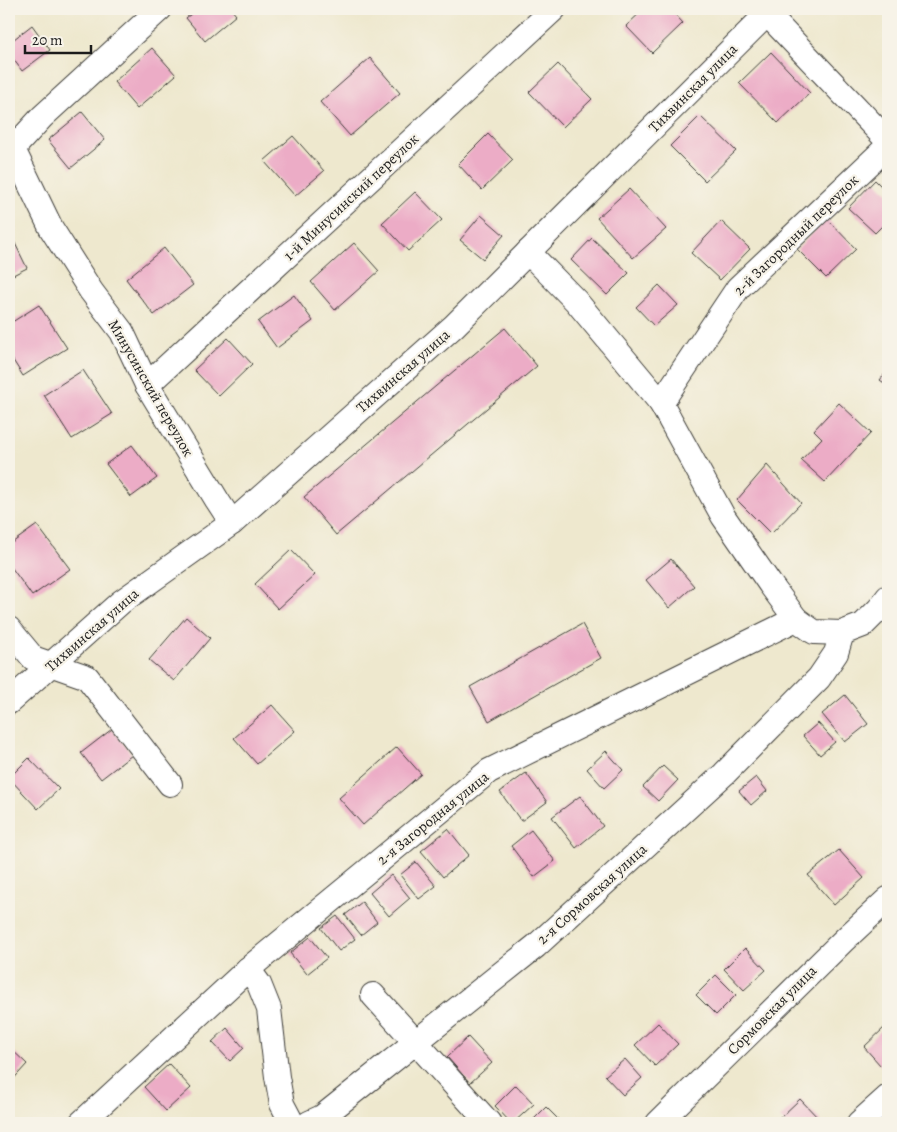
<svg xmlns="http://www.w3.org/2000/svg" width="897" height="1132" font-family="Alegreya,serif">
  <style>
    .building { fill: #ecacc6 }
    .lines { fill: none; stroke-linecap: round; stroke-linejoin: round }
    .minor-casing { stroke: #3c3b37; stroke-width: 26 }
    .minor { stroke: #fff; stroke-width: 24 }
    .labels { text-anchor: middle; dominant-baseline: central; stroke-width: 4.5; stroke-linejoin: round; paint-order: stroke }
    .street-label { font-size: 15px; fill: #1c1c1c; stroke: #f7f3e8 }
  </style>
  <rect width="100%" height="100%" fill="#f7f3e8"/>
  <filter id="ink" filterUnits="userSpaceOnUse"><feTurbulence type="fractalNoise" baseFrequency=".02" numOctaves="2"/><feDisplacementMap in="SourceGraphic" scale="10" xChannelSelector="R" yChannelSelector="G"/><feConvolveMatrix kernelMatrix="1 2 1 2 8 2 1 2 1" color-interpolation-filters="sRGB"/></filter>
  <filter id="wash" filterUnits="userSpaceOnUse"><feTurbulence type="fractalNoise" baseFrequency=".0096" numOctaves="4" result="noise"/><feDisplacementMap in="SourceGraphic" scale="20" xChannelSelector="R" yChannelSelector="G"/><feGaussianBlur stdDeviation="1.12" result="paint"/><feColorMatrix in="noise" values="0 0 0 0 0 0 0 0 0 0 0 0 0 0 0 0 0 1.4 0 .05"/><feComposite in="paint" operator="in"/></filter>
  <g filter="url(#wash)">
    <rect width="100%" height="100%" fill="#eee8ce"/>
    <g id="blocks">
      <g class="building">
        <polygon points="197,9 231,9 236,15 205,41 186,18"/>
        <polygon points="644,9 670,9 683,23 652,53 626,26"/>
        <polygon points="32,25 50,50 22,71 9,53 9,43"/>
        <polygon points="152,48 176,75 137,109 114,82"/>
        <polygon points="771,52 810,93 778,123 739,83"/>
        <polygon points="370,58 400,93 350,136 320,102"/>
        <polygon points="558,64 592,99 563,127 529,92"/>
        <polygon points="82,112 105,140 71,168 48,140"/>
        <polygon points="700,116 736,151 705,181 670,146"/>
        <polygon points="488,134 513,160 482,190 458,164"/>
        <polygon points="293,136 324,171 295,196 264,161"/>
        <polygon points="875,180 888,193 888,220 875,233 848,208"/>
        <polygon points="629,189 666,229 633,258 597,218"/>
        <polygon points="415,192 442,220 408,251 382,223"/>
        <polygon points="481,215 504,235 483,259 460,240"/>
        <polygon points="827,219 856,249 826,278 797,249"/>
        <polygon points="721,221 750,249 720,280 691,253"/>
        <polygon points="9,231 27,268 9,277"/>
        <polygon points="592,238 629,273 607,295 571,260"/>
        <polygon points="354,243 379,271 335,310 311,282"/>
        <polygon points="164,248 193,285 154,315 126,279"/>
        <polygon points="659,285 678,305 654,326 636,307"/>
        <polygon points="294,295 313,321 277,348 258,322"/>
        <polygon points="39,305 67,348 23,376 9,354 9,324"/>
        <polygon points="505,328 537,366 336,535 304,497"/>
        <polygon points="228,338 252,364 219,396 194,370"/>
        <polygon points="83,370 112,414 72,439 44,395"/>
        <polygon points="888,370 888,386 880,380"/>
        <polygon points="839,403 871,433 825,482 801,460 822,438 814,430"/>
        <polygon points="132,445 157,478 131,497 106,464"/>
        <polygon points="767,465 801,503 771,534 737,500"/>
        <polygon points="37,525 70,569 32,596 9,564 9,545"/>
        <polygon points="291,550 315,575 278,609 255,584"/>
        <polygon points="671,559 694,586 669,608 646,580"/>
        <polygon points="186,617 210,638 174,681 149,660"/>
        <polygon points="582,624 601,658 489,721 470,687"/>
        <polygon points="845,695 868,724 845,742 822,714"/>
        <polygon points="272,705 295,731 257,764 234,738"/>
        <polygon points="818,723 835,742 820,755 803,736"/>
        <polygon points="112,729 132,755 101,779 81,753"/>
        <polygon points="397,747 421,774 363,825 339,798"/>
        <polygon points="606,751 623,770 604,788 587,769"/>
        <polygon points="29,758 59,789 38,809 9,778"/>
        <polygon points="663,766 678,780 658,801 643,787"/>
        <polygon points="526,773 547,802 521,821 500,792"/>
        <polygon points="756,777 767,791 751,805 739,791"/>
        <polygon points="580,796 603,826 576,848 552,817"/>
        <polygon points="448,829 469,855 443,877 421,851"/>
        <polygon points="531,830 555,861 534,877 511,846"/>
        <polygon points="839,850 864,878 834,905 808,875"/>
        <polygon points="416,862 436,886 419,899 400,875"/>
        <polygon points="391,875 410,898 389,916 370,893"/>
        <polygon points="362,902 377,922 361,935 345,915"/>
        <polygon points="337,916 355,939 339,951 321,928"/>
        <polygon points="310,937 327,958 307,974 290,953"/>
        <polygon points="745,948 766,970 744,990 724,969"/>
        <polygon points="716,975 736,995 716,1015 696,995"/>
        <polygon points="658,1023 678,1044 655,1066 635,1045"/>
        <polygon points="885,1027 888,1030 888,1059 881,1066 864,1047"/>
        <polygon points="227,1028 244,1048 230,1061 212,1042"/>
        <polygon points="468,1037 492,1063 470,1083 447,1057"/>
        <polygon points="9,1047 27,1064 9,1084"/>
        <polygon points="625,1059 642,1078 623,1095 605,1076"/>
        <polygon points="169,1064 191,1088 166,1111 144,1087"/>
        <polygon points="516,1085 534,1104 513,1123 511,1123 495,1106"/>
        <polygon points="800,1099 821,1121 819,1123 785,1123 780,1118"/>
        <polygon points="546,1107 562,1123 530,1123"/>
      </g>
    </g>
  </g>
  <g filter="url(#ink)">
    <use href="#blocks" fill-opacity="0" stroke="#3c3b37" stroke-width="1"/>
    <g class="lines">
      <defs>
        <g id="minor">
          <polyline points="767,14 888,141"/>
          <polyline points="9,141 51,228 91,291 122,332 147,385 217,500 232,523"/>
          <polyline points="9,153 42,117 160,9"/>
          <polyline points="528,252 576,301 661,403 723,516 770,584 796,619"/>
          <polyline points="147,385 554,9"/>
          <polyline points="661,403 738,288 888,146"/>
          <polyline points="9,629 33,658 87,677 170,784"/>
          <polyline points="9,702 121,602 232,523 454,326 767,14 769,9"/>
          <polyline points="248,969 259,984 269,1009 277,1077 282,1104 292,1123"/>
          <polyline points="373,995 489,1123"/>
          <polyline points="81,1123 248,969 489,771 796,619 814,632 842,633 863,625 879,609 888,597"/>
          <polyline points="309,1123 322,1117 536,946 724,774 819,678 836,653 842,633"/>
          <polyline points="658,1123 844,940 888,899"/>
          <polyline points="859,1123 888,1097"/>
        </g>
      </defs>
      <use href="#minor" class="minor-casing"/>
      <use href="#minor" class="minor"/>
    </g>
  </g>
  <g class="labels">
    <g class="street-label">
      <text transform="translate(693 88) rotate(-45)">Тихвинская улица</text>
      <text transform="translate(351 197) rotate(-43)">1-й Минусинский переулок</text>
      <text transform="translate(796 235) rotate(-44)">2-й Загородный переулок</text>
      <text transform="translate(403 371) rotate(-41)">Тихвинская улица</text>
      <text transform="translate(151 388) rotate(60)">Минусинский переулок</text>
      <text transform="translate(92 630) rotate(-41)">Тихвинская улица</text>
      <text transform="translate(433 818) rotate(-39)">2-я Загородная улица</text>
      <text transform="translate(592 894) rotate(-42)">2-я Сормовская улица</text>
      <text transform="translate(772 1010) rotate(-45)">Сормовская улица</text>
    </g>
  </g>
  <rect width="897" height="1132" fill="none" stroke="#f7f3e8" stroke-width="30"/>
  <path d="M25 45v8h66v-8" fill="none" stroke="#1c1c1c" stroke-width="2.5"/>
  <text x="32" y="45" font-size="15" fill="#1c1c1c" stroke="#f7f3e8" stroke-width="4" paint-order="stroke">20 m</text>
</svg>
